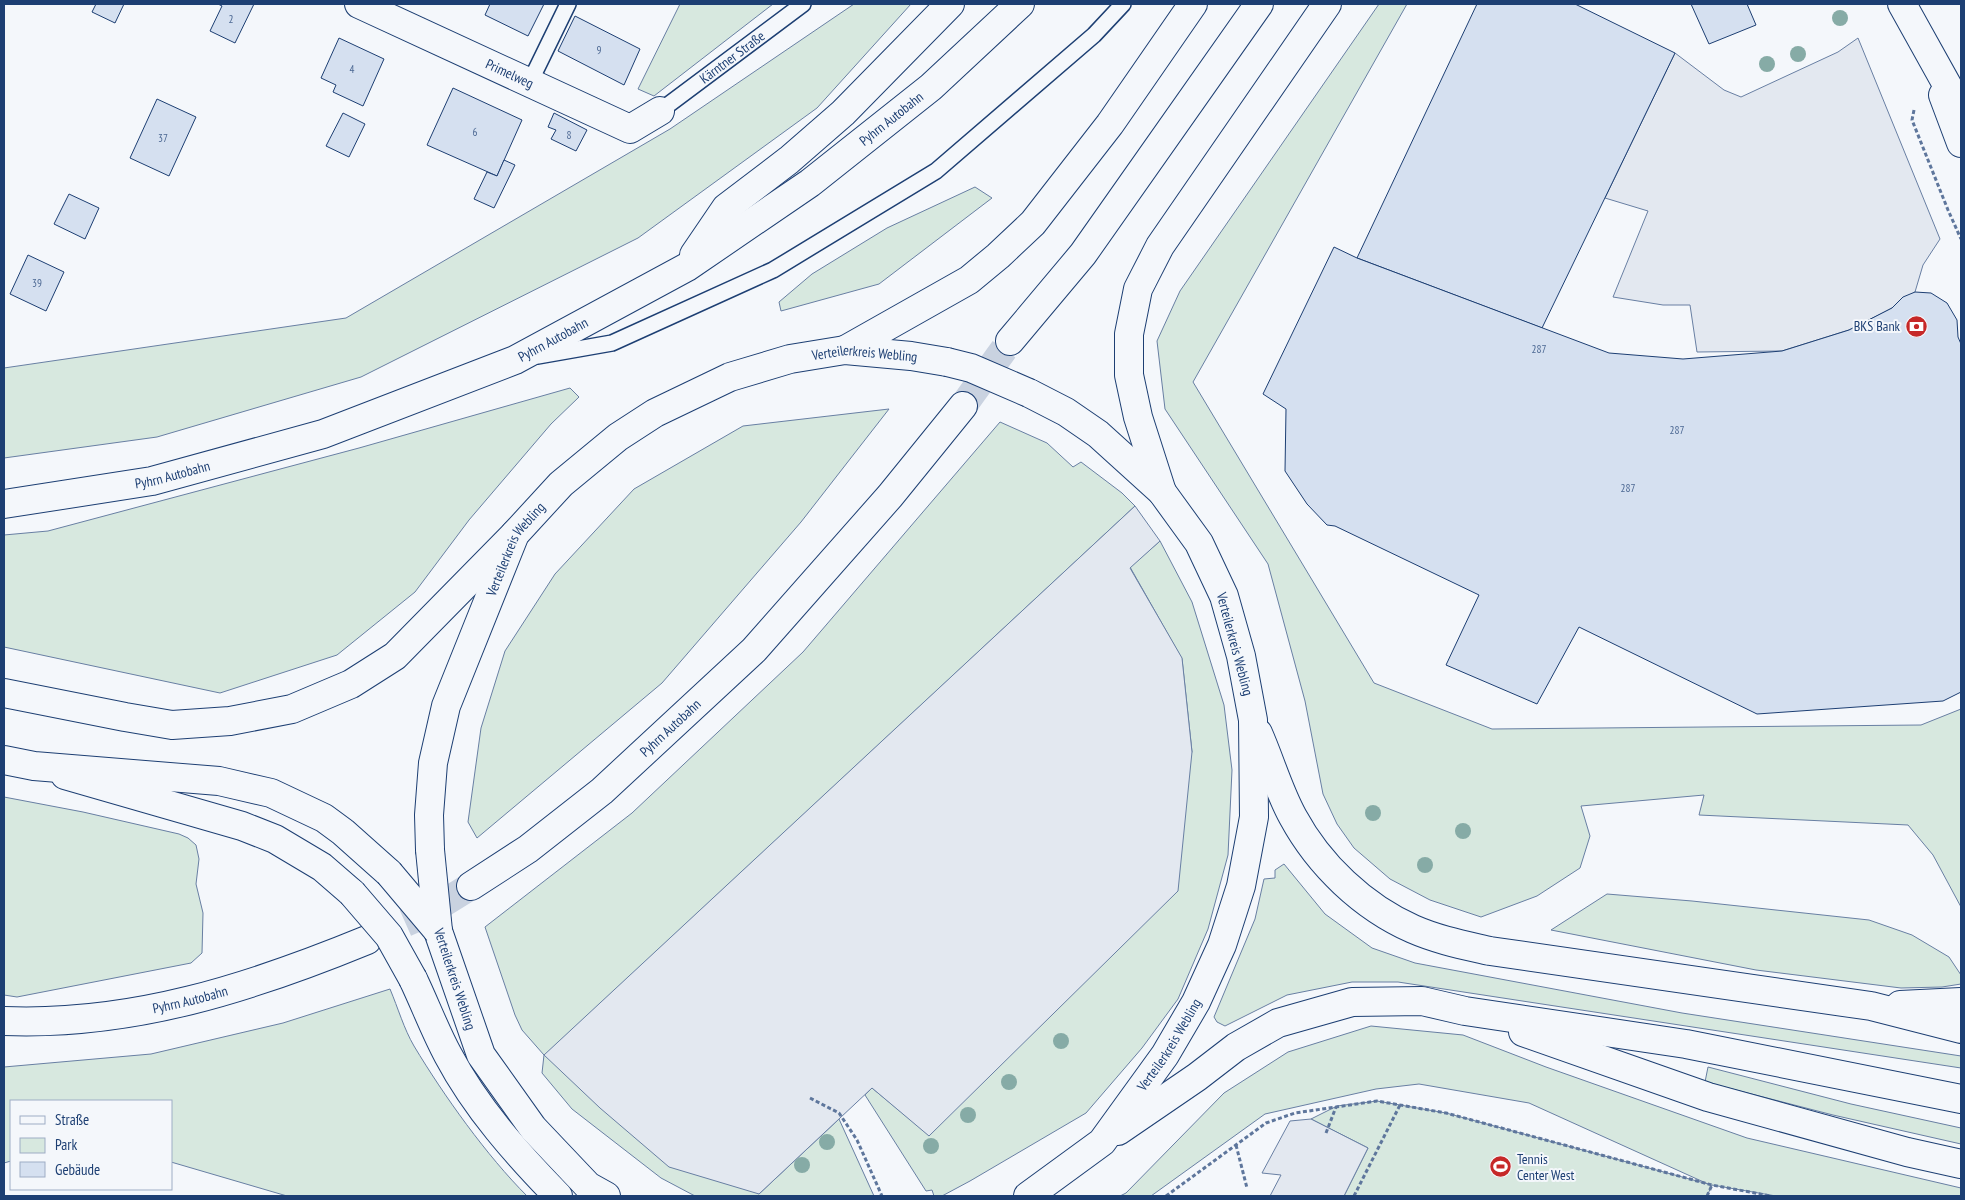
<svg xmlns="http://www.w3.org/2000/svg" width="1965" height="1200" font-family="'PT Sans Narrow',sans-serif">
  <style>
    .green { fill: #d7e8df; stroke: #687fa3 }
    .parking { fill: #e3e8f0; stroke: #687fa3 }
    .building { fill: #d5e0f0; stroke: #1d3f73 }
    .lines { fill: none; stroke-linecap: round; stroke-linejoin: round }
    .motorway-tunnel { stroke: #c9d2e0; stroke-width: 28; stroke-dasharray: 28 14; stroke-linecap: butt }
    .service-casing { stroke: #1d3f73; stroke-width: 18 }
    .minor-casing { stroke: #1d3f73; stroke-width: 30 }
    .primary-casing { stroke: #1d3f73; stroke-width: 30 }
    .motorway-casing { stroke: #1d3f73; stroke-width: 30 }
    .path { stroke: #5e769c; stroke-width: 3; stroke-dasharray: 4 2.5; stroke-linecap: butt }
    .service { stroke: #f4f7fb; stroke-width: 15 }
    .minor { stroke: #f4f7fb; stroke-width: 28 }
    .primary { stroke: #f4f7fb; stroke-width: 28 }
    .motorway { stroke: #f4f7fb; stroke-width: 28 }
    .primary-bridge-casing { stroke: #1d3f73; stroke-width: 30; stroke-linecap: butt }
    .motorway-bridge-casing { stroke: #1d3f73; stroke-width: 30; stroke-linecap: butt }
    .primary-bridge { stroke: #f4f7fb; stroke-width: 28 }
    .motorway-bridge { stroke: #f4f7fb; stroke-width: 28 }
    .tree { fill: #86aba6 }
    .labels { text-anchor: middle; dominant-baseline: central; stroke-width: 4; stroke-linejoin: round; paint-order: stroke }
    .number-label { font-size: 11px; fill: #4b6792 }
    .street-label { font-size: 14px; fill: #1d3f73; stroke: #f4f7fb }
    .poi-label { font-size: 14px; fill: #1d3f73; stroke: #f4f7fb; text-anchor: end }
  </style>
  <rect width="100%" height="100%" fill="#f4f7fb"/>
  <g class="green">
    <polygon points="680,4 773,4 654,96 638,89"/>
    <polygon points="854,4 911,4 817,108 638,238 361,377 157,437 4,458 4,368 346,318 670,129"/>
    <polygon points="1379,4 1407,4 1193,382 1374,683 1492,729 1921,725 1961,709 1961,907 1933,855 1908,825 1699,815 1704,795 1581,806 1590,836 1580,868 1537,896 1481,917 1430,900 1390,879 1354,848 1337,824 1323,794 1305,701 1268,564 1165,409 1157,341 1180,291"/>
    <polygon points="975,187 992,198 879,284 781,311 779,302 812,274 887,228"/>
    <polygon points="570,388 579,397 551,424 469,520 415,592 337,655 220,693 4,647 4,535 48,531 359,448"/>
    <polygon points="889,409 801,522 662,683 477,838 468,822 481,728 505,651 555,574 634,489 743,426"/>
    <polygon points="1000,422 1047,443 1073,467 1081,462 1122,493 1135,506 545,1055 759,1194 839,1119 874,1196 695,1196 661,1178 572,1109 542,1073 544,1055 522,1030 515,1015 485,927 632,813 803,652"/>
    <polygon points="1160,541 1192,602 1224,705 1232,770 1228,855 1208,929 1178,999 1142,1048 1086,1113 970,1181 942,1196 934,1196 932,1190 926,1191 865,1095 872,1088 929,1135 1192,752 1182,659 1130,567"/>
    <polygon points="4,797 83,812 179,834 188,838 196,845 199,859 196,884 203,913 202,953 191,963 17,997 4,995"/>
    <polygon points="1284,864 1325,914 1372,948 1415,963 1682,1013 1961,1056 1961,1068 1398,982 1352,982 1287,995 1225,1026 1217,1022 1214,1017 1255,919 1264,879 1275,878 1275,870"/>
    <polygon points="1607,894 1692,901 1869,920 1912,935 1949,957 1961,975 1961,984 1942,987 1901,988 1756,970 1551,930"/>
    <path d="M390,989c8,19 14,40 24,57 30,50 73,110 113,150h-240l-116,-34v-61h-160v60l-7,2v-96l147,-13 132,-31z"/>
    <polygon points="1371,1026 1463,1035 1546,1067 1747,1138 1961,1188 1961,1196 1776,1196 1712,1185 1707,1196 1344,1196 1368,1148 1311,1119 1337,1106 1377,1101 1446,1113 1708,1184 1529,1103 1419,1084 1376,1089 1265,1114 1151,1196 1120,1196 1126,1193 1224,1093 1288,1052"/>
    <polygon points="1708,1067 1851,1104 1961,1128 1961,1144 1833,1115 1705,1082"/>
  </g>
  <g class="parking">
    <polygon points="1858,38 1940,239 1923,265 1915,292 1892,308 1849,330 1782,351 1697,352 1690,305 1663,305 1613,297 1648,211 1605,198 1675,53 1724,90 1741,97 1838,52"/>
    <polygon points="1135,506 1160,541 1130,568 1182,658 1192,752 1178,891 929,1136 872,1088 759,1194 669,1167 600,1108 544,1055"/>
    <polygon points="1311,1119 1368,1148 1344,1196 1270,1196 1281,1175 1262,1173 1290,1121"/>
  </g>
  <g class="building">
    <polygon points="96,4 124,4 115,23 92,12"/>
    <polygon points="218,4 254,4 235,43 210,31 222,6"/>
    <polygon points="490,4 544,4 528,36 485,15"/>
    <polygon points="1477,4 1575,4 1675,53 1542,328 1357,258"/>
    <polygon points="1691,4 1747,4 1756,25 1709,44"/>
    <polygon points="575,16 640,49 624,85 558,51"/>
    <polygon points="339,38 384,59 363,106 333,92 336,85 321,78"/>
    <polygon points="453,88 522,120 497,176 427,145"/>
    <polygon points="157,99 196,117 169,176 130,158"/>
    <polygon points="343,113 365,124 349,157 326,146"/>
    <polygon points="554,113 587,130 576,151 551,139 556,130 548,127"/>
    <polygon points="504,160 515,165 494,208 474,199 487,172 497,176"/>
    <polygon points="69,194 99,208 85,239 54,224"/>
    <polygon points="1334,247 1357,258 1609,353 1683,359 1782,351 1849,330 1892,308 1903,297 1915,292 1931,293 1947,303 1957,320 1958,337 1961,344 1961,692 1943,701 1757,714 1579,627 1537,704 1446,665 1479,595 1335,526 1327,525 1307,504 1285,471 1286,409 1263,394"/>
    <polygon points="28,255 64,272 46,311 10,294"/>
  </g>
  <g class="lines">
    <g class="motorway-tunnel">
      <polyline points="963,406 1010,341"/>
      <polyline points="367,940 426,914 471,886"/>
    </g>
    <defs>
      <g id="service">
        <polyline points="530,82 568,4"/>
        <path id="s1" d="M660,111l143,-107"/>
        <polyline points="538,356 612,343 773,270 936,171 1094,35 1123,4"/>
      </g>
      <g id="minor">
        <path id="s2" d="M359,4l271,125 30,-18"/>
      </g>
      <g id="primary">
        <polyline points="1902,4 1961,110"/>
        <polyline points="1943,95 1961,143"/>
        <path d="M1258,733c12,27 21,59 35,84 26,48 70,90 120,112 25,11 51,16 77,22l381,55 90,23"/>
        <polyline points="65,775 242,826 275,839 322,867 352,893"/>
        <path id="s3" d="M430,850l-1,-35 4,-52 13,-57 69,-172 46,-50 57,-47 37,-24 75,-36 60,-18 55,-9 66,6 36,6"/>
        <polyline points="438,931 481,1055 533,1128 588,1186 606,1196"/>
        <path d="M413,979c12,25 22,52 35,76 28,53 69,99 110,141"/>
        <polyline points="1900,1005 1961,1002"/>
        <polyline points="1523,1032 1708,1097 1907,1152 1961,1164"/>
        <polyline points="1118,1131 1197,1077 1236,1047 1278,1023 1352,1002 1422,1001 1465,1011 1686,1044 1961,1099"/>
        <path id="s4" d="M1028,1196l74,-54 63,-87 31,-53 26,-57 19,-59 13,-69 -1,-97 -12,-64 -17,-60 -25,-53 -37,-51 -64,-58 -32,-22 -37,-19"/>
      </g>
      <g id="motorway">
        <polyline points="694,255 726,208 789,160 843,113 950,4"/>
        <polyline points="1010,341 1083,254 1259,4"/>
        <polyline points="845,350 969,280 998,256 1033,223 1110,124 1193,4"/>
        <polyline points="1162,492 1138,417 1129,375 1129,334 1138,289 1160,246 1327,4"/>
        <path id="s5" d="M4,504l148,-23 171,-47 192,-74 172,-93 123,-84 121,-96 89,-83"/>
        <polyline points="4,693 125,717 172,725 230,721 292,709 351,684 395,656 515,534"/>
        <polyline points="4,760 34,766 219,781 271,793 324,818 343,832 389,873"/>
        <path id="s6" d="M471,886l57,-37 74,-58 152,-141 136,-154 73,-90"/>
        <path id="s7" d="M4,1021c128,5 246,-33 363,-81"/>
      </g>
    </defs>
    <use href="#service" class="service-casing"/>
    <use href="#minor" class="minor-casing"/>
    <use href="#primary" class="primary-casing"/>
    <use href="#motorway" class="motorway-casing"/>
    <g class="path">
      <polyline points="1914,110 1912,120 1948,210 1961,239"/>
      <polyline points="810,1098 839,1113 857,1140 882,1196"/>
      <polyline points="1326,1133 1336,1107"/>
      <polyline points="1236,1145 1247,1188"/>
      <polyline points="1166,1196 1266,1123 1295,1113 1377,1101 1446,1113 1712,1185 1771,1196"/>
      <polyline points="1354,1196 1400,1105"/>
      <polyline points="1707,1196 1712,1185"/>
    </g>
    <use href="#service" class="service"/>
    <use href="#minor" class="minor"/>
    <use href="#primary" class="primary"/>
    <use href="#motorway" class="motorway"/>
    <defs>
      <g id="primary-bridge">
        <polyline points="947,362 971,368 1029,393"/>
        <polyline points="430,850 438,931"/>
        <polyline points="352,893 389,936 413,979"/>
      </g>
      <polyline id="motorway-bridge" points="389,873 438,931"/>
    </defs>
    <use href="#primary-bridge" class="primary-bridge-casing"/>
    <use href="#motorway-bridge" class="motorway-bridge-casing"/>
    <use href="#primary-bridge" class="primary-bridge"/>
    <use href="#motorway-bridge" class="motorway-bridge"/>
  </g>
  <g class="tree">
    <circle cx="1840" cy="18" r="8"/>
    <circle cx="1798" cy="54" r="8"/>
    <circle cx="1767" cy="64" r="8"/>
    <circle cx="1373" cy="813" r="8"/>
    <circle cx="1463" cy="831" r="8"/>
    <circle cx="1425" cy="865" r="8"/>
    <circle cx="1061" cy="1041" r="8"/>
    <circle cx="1009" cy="1082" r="8"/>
    <circle cx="968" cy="1115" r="8"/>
    <circle cx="827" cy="1142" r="8"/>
    <circle cx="931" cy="1146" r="8"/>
    <circle cx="802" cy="1165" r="8"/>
  </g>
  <defs>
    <symbol id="bank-disc" viewBox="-11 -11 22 22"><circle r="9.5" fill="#c62828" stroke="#f4f7fb"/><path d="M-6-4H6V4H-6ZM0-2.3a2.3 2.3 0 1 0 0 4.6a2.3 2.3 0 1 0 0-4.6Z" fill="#fff"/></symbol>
    <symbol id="stadium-disc" viewBox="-11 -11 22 22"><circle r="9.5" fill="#c62828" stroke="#f4f7fb"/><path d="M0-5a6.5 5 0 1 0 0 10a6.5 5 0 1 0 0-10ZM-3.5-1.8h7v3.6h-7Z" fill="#fff"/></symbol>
  </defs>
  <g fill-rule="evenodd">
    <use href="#bank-disc" x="1904" y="314" width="25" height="25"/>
    <use href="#stadium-disc" x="1488" y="1154" width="25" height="25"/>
  </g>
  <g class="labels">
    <g class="number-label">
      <text x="231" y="19">2</text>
      <text x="599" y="50">9</text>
      <text x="352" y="69">4</text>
      <text x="475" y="132">6</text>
      <text x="569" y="135">8</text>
      <text x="163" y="138">37</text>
      <text x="37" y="283">39</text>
      <text x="1539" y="349">287</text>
      <text x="1677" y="430">287</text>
      <text x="1628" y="488">287</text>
    </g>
    <g class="street-label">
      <text stroke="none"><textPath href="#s1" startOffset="90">Kärntner Straße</textPath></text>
      <text stroke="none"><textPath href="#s2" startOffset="166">Primelweg</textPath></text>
      <text stroke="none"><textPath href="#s5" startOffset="981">Pyhrn Autobahn</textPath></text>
      <text stroke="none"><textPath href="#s5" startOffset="576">Pyhrn Autobahn</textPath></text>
      <text stroke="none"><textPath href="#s3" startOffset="738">Verteilerkreis Webling</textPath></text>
      <text stroke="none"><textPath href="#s5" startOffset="171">Pyhrn Autobahn</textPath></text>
      <text stroke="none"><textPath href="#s3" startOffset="318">Verteilerkreis Webling</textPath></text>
      <text transform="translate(1235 644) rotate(75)">Verteilerkreis Webling</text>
      <text stroke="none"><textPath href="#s6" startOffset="255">Pyhrn Autobahn</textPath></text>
      <text transform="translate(455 979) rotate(72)">Verteilerkreis Webling</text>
      <text stroke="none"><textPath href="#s7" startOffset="188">Pyhrn Autobahn</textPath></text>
      <text stroke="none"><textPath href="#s4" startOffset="210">Verteilerkreis Webling</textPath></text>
    </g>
    <g class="poi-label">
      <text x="1900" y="326">BKS Bank</text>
      <text x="1517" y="1159" text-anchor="start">Tennis<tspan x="1517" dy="16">Center West</tspan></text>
    </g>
  </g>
  <rect width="1965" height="1200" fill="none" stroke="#1d3f73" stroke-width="10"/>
  <rect x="10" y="1100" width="162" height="90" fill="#f4f7fb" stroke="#9eadc5"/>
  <rect x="20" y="1116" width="25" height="8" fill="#f4f7fb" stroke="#9eadc5"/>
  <text x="55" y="1125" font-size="15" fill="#1d3f73">Straße</text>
  <rect x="20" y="1138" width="25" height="15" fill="#d7e8df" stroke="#9eadc5"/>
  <text x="55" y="1150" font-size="15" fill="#1d3f73">Park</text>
  <rect x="20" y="1162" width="25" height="15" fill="#d5e0f0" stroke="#9eadc5"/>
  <text x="55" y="1175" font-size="15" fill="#1d3f73">Gebäude</text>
</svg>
